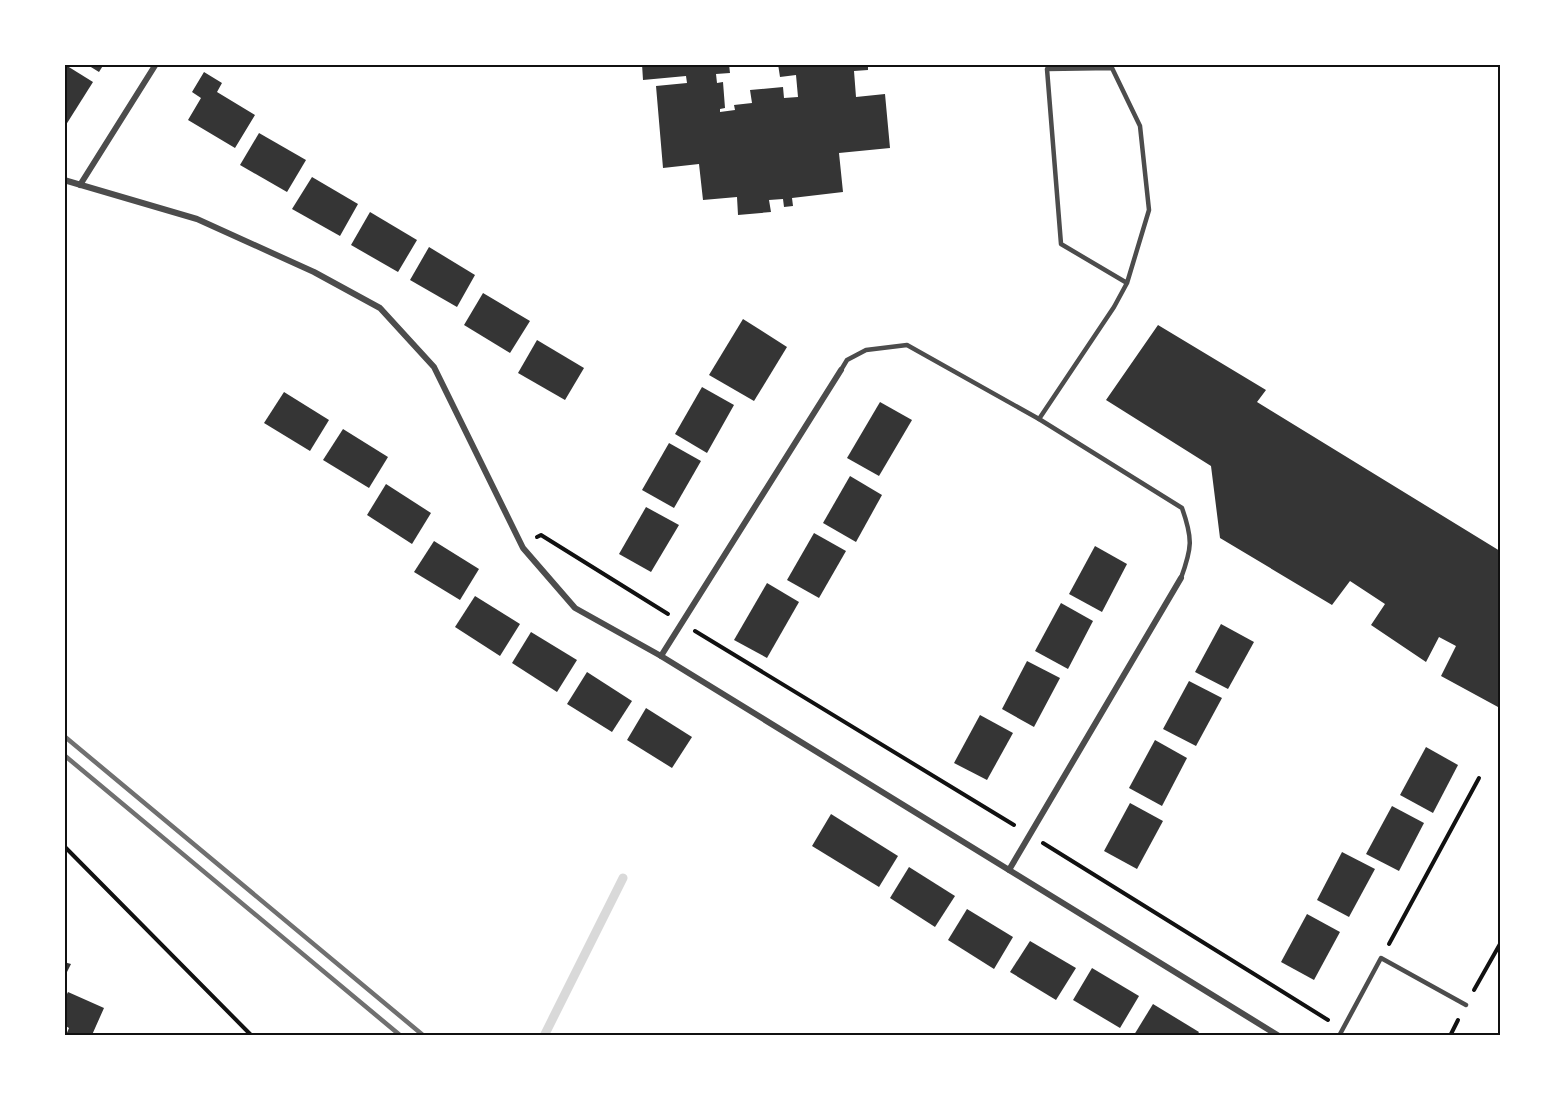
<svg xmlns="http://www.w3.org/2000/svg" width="1565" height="1100" font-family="'PT Sans',sans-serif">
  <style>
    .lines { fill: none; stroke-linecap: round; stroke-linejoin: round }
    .stream { stroke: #d9d9d9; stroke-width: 9 }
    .building { fill: #353535 }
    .path { stroke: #111; stroke-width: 4 }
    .service { stroke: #4c4c4c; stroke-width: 4.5 }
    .minor { stroke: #4c4c4c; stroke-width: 6 }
    .rail { stroke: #707070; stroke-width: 4.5 }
    .neatline { fill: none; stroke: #111; stroke-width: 2 }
  </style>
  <rect width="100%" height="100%" fill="#fff"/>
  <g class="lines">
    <polyline class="stream" points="544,1036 623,878"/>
  </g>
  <g class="building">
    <polygon points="64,64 93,82 64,128"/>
    <polygon points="86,64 104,64 99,72"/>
    <polygon points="642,64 729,64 730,73 716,74 717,83 723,82 725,108 720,109 720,112 735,110 734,105 752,103 750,90 783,87 784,98 798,97 796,75 780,77 778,64 868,64 868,70 854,71 856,97 885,94 890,148 839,153 843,192 792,198 793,206 784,207 783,199 769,200 771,212 738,215 737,197 703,200 699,164 663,168 656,86 687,83 686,76 643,80"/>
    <polygon points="204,72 222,83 217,92 255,115 235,148 188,120 201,98 192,92"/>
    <polygon points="259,133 306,160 287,192 240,165"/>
    <polygon points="312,177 358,204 340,236 292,209"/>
    <polygon points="370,212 417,240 398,272 351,245"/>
    <polygon points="429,247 475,275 457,307 410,280"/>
    <polygon points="483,293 530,321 510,353 464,325"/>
    <polygon points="743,319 787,347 754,401 709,375"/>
    <polygon points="1158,325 1266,390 1257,402 1500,551 1500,702 1498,707 1441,676 1456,646 1439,637 1426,662 1371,625 1385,604 1350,581 1332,605 1220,538 1211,466 1106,400"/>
    <polygon points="537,340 584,368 565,400 518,373"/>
    <polygon points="702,387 734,405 707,453 675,434"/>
    <polygon points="284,392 329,420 310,451 264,423"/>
    <polygon points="880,402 912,420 879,476 847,458"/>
    <polygon points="343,429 388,457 369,488 323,460"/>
    <polygon points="669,443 701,461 674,508 642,490"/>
    <polygon points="850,476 882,495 856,542 823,523"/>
    <polygon points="386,484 431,513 412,544 367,515"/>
    <polygon points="646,507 679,525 651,572 619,554"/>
    <polygon points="814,533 846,551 819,598 787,580"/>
    <polygon points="434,541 479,569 460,600 414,572"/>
    <polygon points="1095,546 1127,564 1102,612 1069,594"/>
    <polygon points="767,583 799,602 767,658 734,640"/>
    <polygon points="475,596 520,624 500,656 455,627"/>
    <polygon points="1061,603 1093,621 1068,669 1035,651"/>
    <polygon points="1221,624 1254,642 1228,689 1195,672"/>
    <polygon points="531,632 577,660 557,692 512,663"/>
    <polygon points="1027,661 1060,678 1034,727 1002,709"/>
    <polygon points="587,672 632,701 612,732 567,704"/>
    <polygon points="1189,681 1222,698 1196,746 1163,729"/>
    <polygon points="646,708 692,737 672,768 627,740"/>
    <polygon points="980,715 1013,733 987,780 954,763"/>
    <polygon points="1155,740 1187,758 1162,806 1129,788"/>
    <polygon points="1426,747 1458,765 1433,813 1400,795"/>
    <polygon points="1130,803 1163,821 1137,869 1104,851"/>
    <polygon points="1392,806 1424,823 1399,871 1366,854"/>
    <polygon points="831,814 898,856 879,887 812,846"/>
    <polygon points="1342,852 1375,869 1349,917 1317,900"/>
    <polygon points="909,867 955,896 935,927 890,898"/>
    <polygon points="967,909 1013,937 994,969 948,940"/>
    <polygon points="1307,914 1340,932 1314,980 1281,962"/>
    <polygon points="1030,941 1076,968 1056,1000 1010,972"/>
    <polygon points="64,962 71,964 64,978"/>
    <polygon points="1092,968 1139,996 1120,1028 1073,1000"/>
    <polygon points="68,992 104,1008 92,1035 66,1035 69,1028 64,1025 64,1000"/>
    <polygon points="1153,1004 1199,1032 1197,1035 1134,1035"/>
  </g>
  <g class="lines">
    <g class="path">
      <polyline points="537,537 541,535 668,614"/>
      <polyline points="695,631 1014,825"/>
      <polyline points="1043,843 1328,1020"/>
      <polyline points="64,846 252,1036"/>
      <polyline points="1389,944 1479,778"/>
      <polyline points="1474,990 1500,944"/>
      <polyline points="1450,1036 1458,1020"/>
    </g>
    <g class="service">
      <path d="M841,370l6,-10 19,-10 41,-5 132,74 143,89c11,31 10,40 -1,70"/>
      <polyline points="1039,419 1114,307 1127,283 1149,210 1140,126 1112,68 1047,69 1061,244 1127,283"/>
      <polyline points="1339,1036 1381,958 1466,1005"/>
    </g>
    <g class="minor">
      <polyline points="64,180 197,219 314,272 380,308 434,367 523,548 575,608 661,656 1279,1036"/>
      <polyline points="80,185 156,64"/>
      <polyline points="661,656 841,370"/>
      <polyline points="1009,870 1181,578"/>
    </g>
    <g class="rail">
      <polyline points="64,736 424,1036"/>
      <polyline points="64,755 401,1036"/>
    </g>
  </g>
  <rect width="1565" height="1100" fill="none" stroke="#ffffff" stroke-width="132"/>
  <rect x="66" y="66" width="1433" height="968" class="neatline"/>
</svg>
